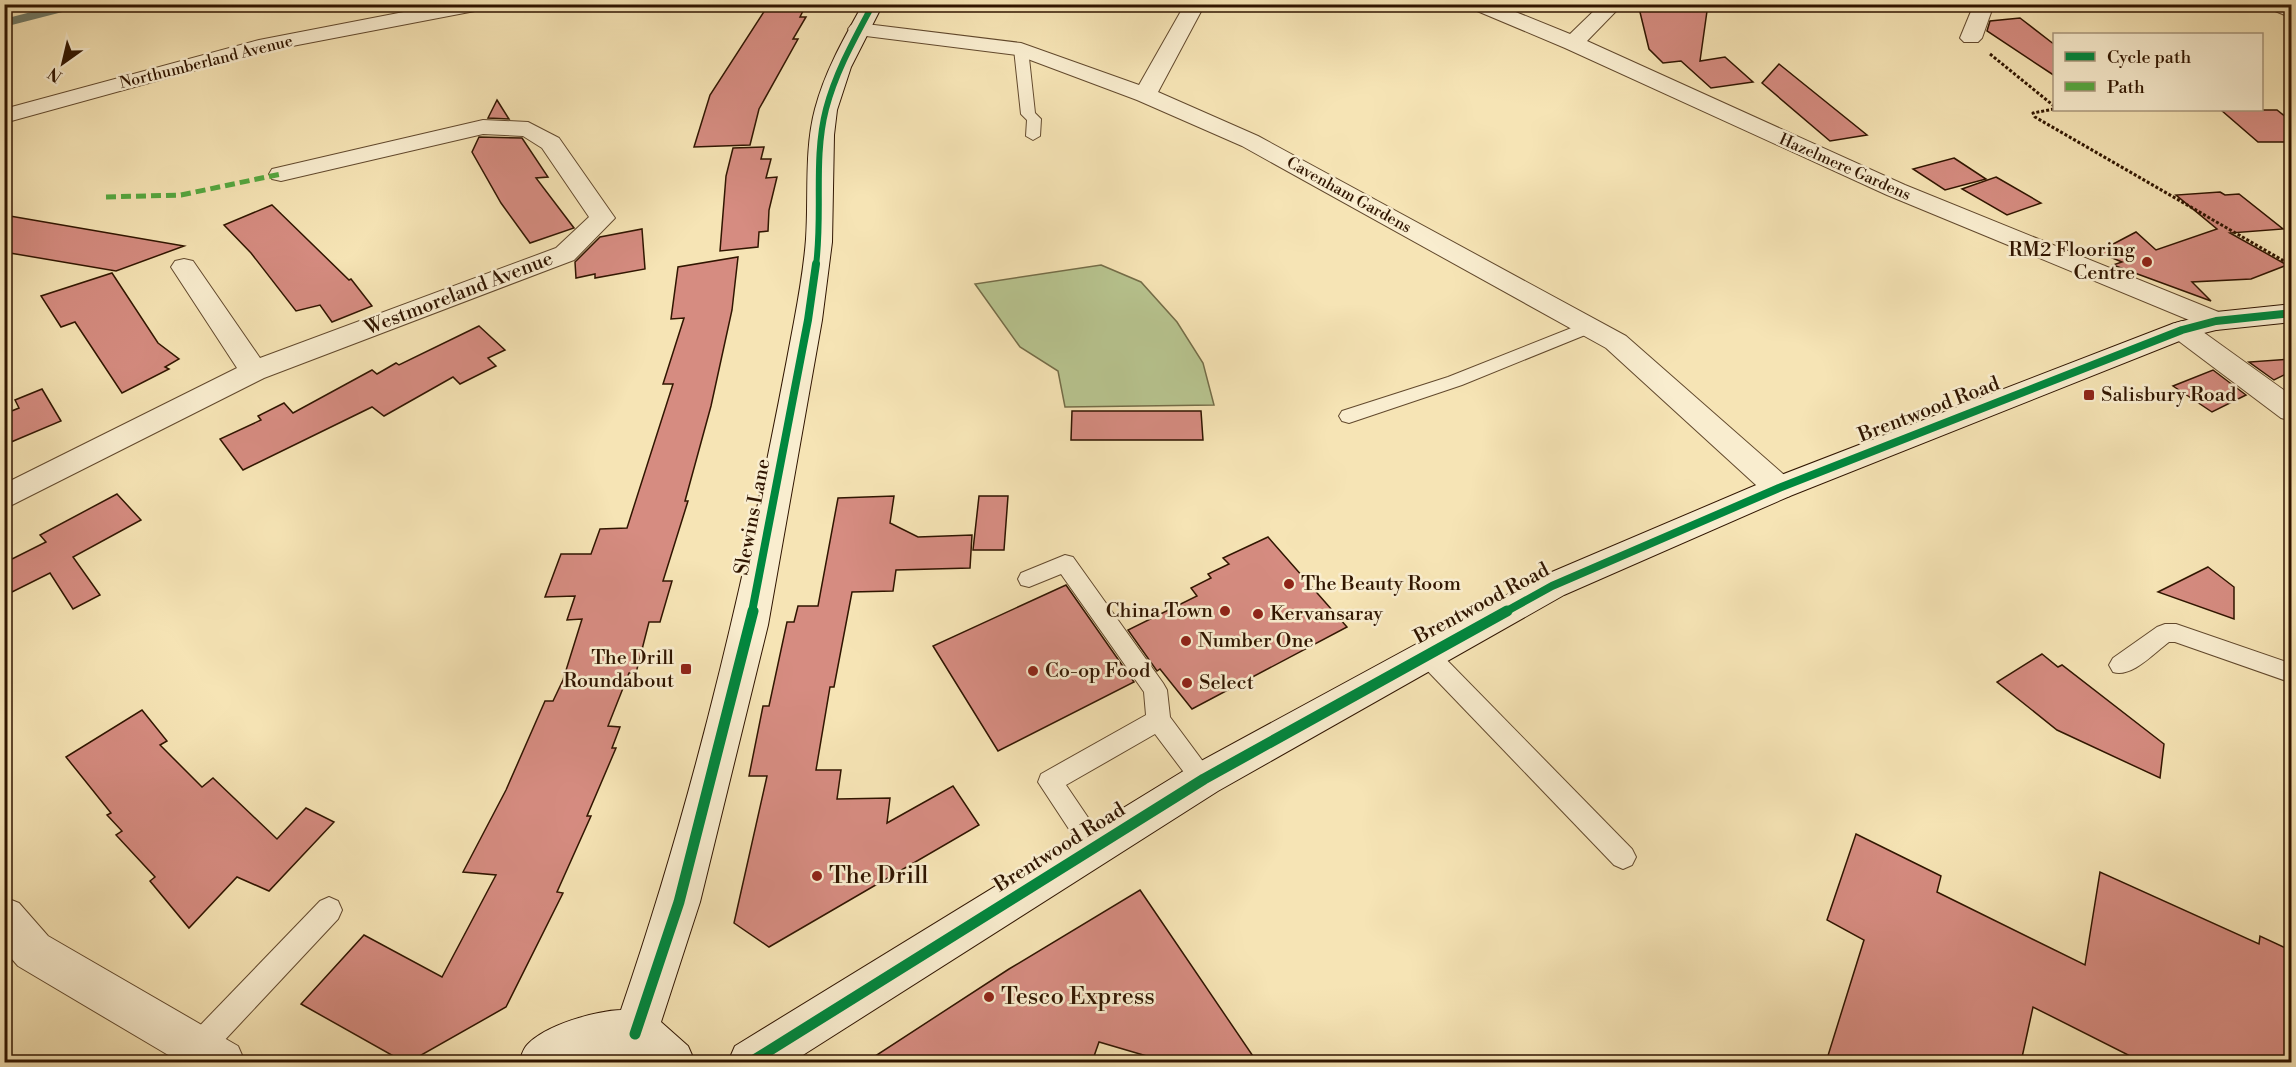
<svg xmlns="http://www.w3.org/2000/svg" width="2296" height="1067" font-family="'Libre Bodoni',serif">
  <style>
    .green { fill: #b8c590; stroke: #746d48; stroke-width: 1.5 }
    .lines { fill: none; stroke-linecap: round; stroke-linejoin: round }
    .stream { stroke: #717b68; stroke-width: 8 }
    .building { fill: #d68c81; stroke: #301500; stroke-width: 1.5 }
    .lane-casing { stroke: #62492d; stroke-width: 2 }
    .street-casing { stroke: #62492d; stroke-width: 2 }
    .secondary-casing { stroke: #301500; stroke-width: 2 }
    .path-far1 { stroke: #301500; stroke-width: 3; stroke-dasharray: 3 2; stroke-linecap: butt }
    .path { stroke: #301500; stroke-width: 4; stroke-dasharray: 4.5 3; stroke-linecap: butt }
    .lane { fill: #f9edcf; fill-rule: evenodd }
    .street { fill: #f9edcf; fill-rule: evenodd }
    .secondary { fill: #f9edcf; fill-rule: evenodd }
    .quiet { stroke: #54a940; stroke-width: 5; stroke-dasharray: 10 5; stroke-linecap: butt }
    .cycleway-far2-casing { stroke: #f9edcf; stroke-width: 9 }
    .cycleway-far1-casing { stroke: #f9edcf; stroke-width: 12 }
    .cycleway-casing { stroke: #f9edcf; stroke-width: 15 }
    .cycleway-far2 { stroke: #00873e; stroke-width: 6 }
    .cycleway-far1 { stroke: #00873e; stroke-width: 8 }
    .cycleway { stroke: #00873e; stroke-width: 11 }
    .poi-dot { fill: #8f2418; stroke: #f9edcf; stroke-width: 2 }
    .labels { text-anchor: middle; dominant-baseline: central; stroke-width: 5; stroke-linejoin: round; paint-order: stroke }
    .far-street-label { font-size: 16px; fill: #301500; stroke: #f9edcf }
    .poi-label { font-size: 20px; fill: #301500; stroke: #f9edcf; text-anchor: start }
    .street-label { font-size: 20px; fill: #301500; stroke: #f9edcf }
    .near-poi-label { font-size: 24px; fill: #301500; stroke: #f9edcf; text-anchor: start }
  </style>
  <rect width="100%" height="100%" fill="#f6e4b5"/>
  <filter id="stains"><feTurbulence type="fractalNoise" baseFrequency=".00333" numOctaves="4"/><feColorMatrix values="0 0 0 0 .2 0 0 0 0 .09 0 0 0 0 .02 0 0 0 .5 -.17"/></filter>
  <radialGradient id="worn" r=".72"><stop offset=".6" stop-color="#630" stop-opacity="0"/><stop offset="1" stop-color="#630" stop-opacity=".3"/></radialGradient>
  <polygon class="green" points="1101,265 1141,282 1177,322 1203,363 1214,405 1065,407 1058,371 1020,347 975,284"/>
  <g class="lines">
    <polyline class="stream" points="4,23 78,4"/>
  </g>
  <g class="building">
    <polygon points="1638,4 1708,4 1700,61 1725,57 1753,82 1711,88 1681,61 1663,63 1649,49"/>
    <polygon points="767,7 804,9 800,17 806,17 793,39 798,39 759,109 750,145 694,147 710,95"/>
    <polygon points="2020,18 2055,45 2055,76 1987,31 1990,21"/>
    <polygon points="1779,64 1867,135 1830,141 1762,83"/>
    <polygon points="497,100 509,119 488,118"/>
    <polygon points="2221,110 2277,110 2292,122 2292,142 2258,142"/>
    <polygon points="479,137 522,138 548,177 536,178 574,228 530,243 501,203 472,152"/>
    <polygon points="764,147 761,159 771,159 766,178 777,177 769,210 768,231 759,232 758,247 720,251 726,176 733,148"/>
    <polygon points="1954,158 1986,179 1945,190 1913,169"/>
    <polygon points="1996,177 2041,203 2007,215 1962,189"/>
    <polygon points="2220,192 2225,195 2239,194 2283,229 2230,233 2287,265 2251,279 2192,282 2211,301 2113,265 2122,262 2098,252 2136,232 2156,250 2217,229 2176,195"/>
    <polygon points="272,205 349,280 351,279 372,306 332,322 320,305 296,311 251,253 224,225"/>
    <polygon points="4,215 184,246 116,271 4,252"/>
    <polygon points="642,229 645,269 595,278 595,274 576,278 575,262 600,237"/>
    <polygon points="738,257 732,310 711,406 685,501 688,501 663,581 672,581 660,622 649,622 636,673 629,673 608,726 620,727 612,748 616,748 587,816 591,816 557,892 563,893 506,1007 409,1062 404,1062 301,1004 364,935 442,977 496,875 463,872 506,790 545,701 553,701 563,680 582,619 567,620 575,596 545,597 561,554 591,554 600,529 627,528 673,384 663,384 684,318 671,319 678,267"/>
    <polygon points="112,273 158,343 179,359 165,367 169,369 122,393 75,322 61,327 41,296"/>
    <polygon points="479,326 505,350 488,358 496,366 460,384 453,377 384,416 372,407 243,470 220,439 261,420 258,416 284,403 293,413 372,370 377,374 396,363 399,365"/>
    <polygon points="2292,359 2292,371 2274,380 2249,362"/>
    <polygon points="2213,370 2246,395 2212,412 2173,386"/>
    <polygon points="42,389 61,421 4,445 4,414 19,408 15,400"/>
    <polygon points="1072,411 1201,411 1203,440 1071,440"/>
    <polygon points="117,494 141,520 73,557 100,595 73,609 50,573 4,596 4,563 46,542 40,535"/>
    <polygon points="894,496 890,523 918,537 972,535 970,568 896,570 893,591 852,592 834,687 830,687 816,770 841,770 837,799 890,798 887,823 953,786 979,825 769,947 734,923 767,776 749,776 763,706 769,706 787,622 794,622 798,606 818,606 838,498"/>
    <polygon points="979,496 1008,496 1004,550 973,550"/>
    <polygon points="1268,537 1347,627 1192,709 1160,669 1157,671 1128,630 1197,596 1191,588 1211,578 1208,574 1229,564 1223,558"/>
    <polygon points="2208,567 2234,587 2234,619 2158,592"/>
    <polygon points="1066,585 1134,682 998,751 933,646"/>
    <polygon points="2042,654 2058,667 2062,665 2164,744 2160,778 2057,730 1997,682"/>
    <polygon points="142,710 167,741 160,745 202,787 213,778 277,839 306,808 334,822 269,891 237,877 189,928 150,881 155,877 116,835 122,831 107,815 111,813 66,757"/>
    <polygon points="1856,834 1941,876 1937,892 2085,965 2100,872 2259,944 2260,936 2292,951 2292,1062 2142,1062 2033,1007 2021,1062 1826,1062 1864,940 1827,920"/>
    <polygon points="1140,890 1257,1062 1167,1062 1099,1042 1092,1062 866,1062 1009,969"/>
  </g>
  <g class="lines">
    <defs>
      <g id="lane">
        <polygon points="1021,45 1028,49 1035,113 1041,119 1040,136 1033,140 1026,136 1027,120 1021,114 1014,49"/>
        <polygon points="1589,321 1595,323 1598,327 1595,331 1462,385 1349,423 1342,421 1339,416 1342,411 1448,377"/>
        <polygon points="1065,555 1073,557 1163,683 1167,690 1170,717 1216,779 1213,787 1204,790 1195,787 1155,734 1066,785 1108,847 1104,855 1095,859 1086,855 1038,782 1041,774 1146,715 1144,692 1061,574 1029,587 1021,585 1018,579 1021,573"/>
        <path d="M2165,624h11l116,40v19l-117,-41h-6c-15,11 -37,36 -56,30l-4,-7 4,-7 44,-31z"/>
        <polygon points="1427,646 1435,648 1632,849 1636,857 1632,865 1623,869 1614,865 1419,662 1416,655 1419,648"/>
        <polygon points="329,897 338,901 342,910 338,919 207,1059 199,1062 187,1059 183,1049 187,1039 320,901"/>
      </g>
      <g id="street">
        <polygon points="445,4 490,4 480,10 261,52 4,123 4,109 259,40"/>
        <polygon points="1185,4 1205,4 1158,92 1258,136 1626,336 1790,480 1795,488 1790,496 1779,499 1768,496 1606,348 1242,146 1137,100 1017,55 858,35 851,33 848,29 851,25 858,23 1021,43 1139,85"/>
        <polygon points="1467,4 1496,4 1570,34 1601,4 1623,4 1587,41 1905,185 2226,315 2230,321 2226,327 2216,330 2206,327 1887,195 1565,48 1470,8"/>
        <polygon points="1974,4 1994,4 1982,38 1978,42 1964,42 1960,38"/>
        <polygon points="2265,4 2292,4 2292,18 2268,8"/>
        <polygon points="483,120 528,122 559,138 615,218 574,260 264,378 4,509 4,484 237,368 171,267 175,261 184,259 193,261 260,358 556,248 589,217 542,148 523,136 483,134 281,181 272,179 269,174 272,169"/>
        <polygon points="2182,321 2192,324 2292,396 2292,421 2281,418 2172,336 2168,330 2172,324"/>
        <polygon points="4,897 19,903 48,936 238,1046 245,1062 180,1062 18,966 4,950"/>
      </g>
      <g id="secondary">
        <path d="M863,4h20l-32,63 -14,43 -3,25 -2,107 -10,78 -54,305 -68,277 -39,120 27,24 7,16h-54l-8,-6 -10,-1 -25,2 -16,5h-63c2,-5 4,-13 8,-17 18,-20 68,-34 94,-35 77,-224 130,-456 173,-688 5,-27 10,-56 12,-83 3,-42 -2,-89 9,-130 10,-38 29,-71 48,-105z"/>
        <polygon points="2292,304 2292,322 2216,330 2192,336 1790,496 1564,595 1218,791 792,1062 728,1062 735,1046 1190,767 1540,577 1768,480 2172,324 2216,312"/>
      </g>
    </defs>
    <use href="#lane" class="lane-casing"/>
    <use href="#street" class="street-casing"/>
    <use href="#secondary" class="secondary-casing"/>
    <g class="path-far1">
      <polyline points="1990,54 2054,106"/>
      <polyline points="2054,109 2033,113 2035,117 2291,265"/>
    </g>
    <polyline class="path" points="2288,264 2292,266"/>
    <use href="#lane" class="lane"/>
    <use href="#street" class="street"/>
    <use href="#secondary" class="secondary"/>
    <polyline class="quiet" points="106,197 181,195 281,174"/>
    <defs>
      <path id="cycleway-far2" d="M816,265c7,-51 -3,-106 10,-156 10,-38 29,-71 47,-105"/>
      <g id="cycleway-far1">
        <polyline points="752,612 808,320 816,264"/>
        <polyline points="1505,612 1552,586 1779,488 2182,330 2216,321 2292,313"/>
      </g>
      <g id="cycleway">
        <polyline points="635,1034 679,902 753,611"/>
        <polyline points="751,1062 1204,779 1507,611"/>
      </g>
    </defs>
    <use href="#cycleway-far2" class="cycleway-far2-casing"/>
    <use href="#cycleway-far1" class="cycleway-far1-casing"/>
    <use href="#cycleway" class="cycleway-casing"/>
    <use href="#cycleway-far2" class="cycleway-far2"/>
    <use href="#cycleway-far1" class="cycleway-far1"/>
    <use href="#cycleway" class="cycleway"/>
  </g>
  <g class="poi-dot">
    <circle cx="2147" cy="262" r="6"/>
    <rect x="2083" y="389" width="12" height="12" rx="3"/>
    <circle cx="1289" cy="584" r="6"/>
    <circle cx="1225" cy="611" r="6"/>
    <circle cx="1258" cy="614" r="6"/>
    <circle cx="1186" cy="641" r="6"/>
    <rect x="680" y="663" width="12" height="12" rx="3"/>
    <circle cx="1033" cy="671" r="6"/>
    <circle cx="1187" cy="683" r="6"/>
    <circle cx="817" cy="876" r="6"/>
    <circle cx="989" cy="997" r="6"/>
  </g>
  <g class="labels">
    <g class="far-street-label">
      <text transform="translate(206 62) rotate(-14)">Northumberland Avenue</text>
      <text transform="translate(1845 167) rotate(24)">Hazelmere Gardens</text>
      <text transform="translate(1349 195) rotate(29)">Cavenham Gardens</text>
    </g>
    <g class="poi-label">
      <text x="2135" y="250" text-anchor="end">RM2 Flooring<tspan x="2135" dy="23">Centre</tspan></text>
      <text x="2101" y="395">Salisbury Road</text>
      <text x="1301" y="584">The Beauty Room</text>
      <text x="1213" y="611" text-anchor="end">China Town</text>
      <text x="1270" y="614">Kervansaray</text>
      <text x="1198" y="641">Number One</text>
      <text x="674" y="658" text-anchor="end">The Drill<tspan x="674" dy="23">Roundabout</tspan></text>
      <text x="1045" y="671">Co-op Food</text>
      <text x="1199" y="683">Select</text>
    </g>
    <g class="street-label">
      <text transform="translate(459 294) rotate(-21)">Westmoreland Avenue</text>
      <text transform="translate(1929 410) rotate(-21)">Brentwood Road</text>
      <text transform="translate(753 517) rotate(-79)">Slewins Lane</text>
      <text transform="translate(1482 604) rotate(-28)">Brentwood Road</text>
      <text transform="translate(1060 848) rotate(-32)">Brentwood Road</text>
    </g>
    <g class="near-poi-label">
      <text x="829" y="876">The Drill</text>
      <text x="1001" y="997">Tesco Express</text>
    </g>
  </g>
  <rect width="2296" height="1067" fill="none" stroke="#f6e4b5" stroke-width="24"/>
  <rect x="6" y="6" width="2284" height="1055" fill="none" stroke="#301500" stroke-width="3"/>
  <rect x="12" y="12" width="2272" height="1043" fill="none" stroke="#301500" stroke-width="1.5"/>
  <rect x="2053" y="33" width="210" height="78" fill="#f9edcf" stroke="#a9977c" stroke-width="1.5"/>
  <rect x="2065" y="52" width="30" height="9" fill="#00873e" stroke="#a9977c" stroke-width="1.5"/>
  <text x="2107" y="63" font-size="18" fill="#301500">Cycle path</text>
  <rect x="2065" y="82" width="30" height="9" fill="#54a940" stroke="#a9977c" stroke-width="1.5"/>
  <text x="2107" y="93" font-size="18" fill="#301500">Path</text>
  <g transform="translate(63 63) rotate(214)" stroke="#f9edcf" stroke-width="4.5" paint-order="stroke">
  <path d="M0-4.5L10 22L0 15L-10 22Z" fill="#301500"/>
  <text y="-9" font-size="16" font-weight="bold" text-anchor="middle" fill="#301500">N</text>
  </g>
  <rect width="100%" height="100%" filter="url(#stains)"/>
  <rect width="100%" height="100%" fill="url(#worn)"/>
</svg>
